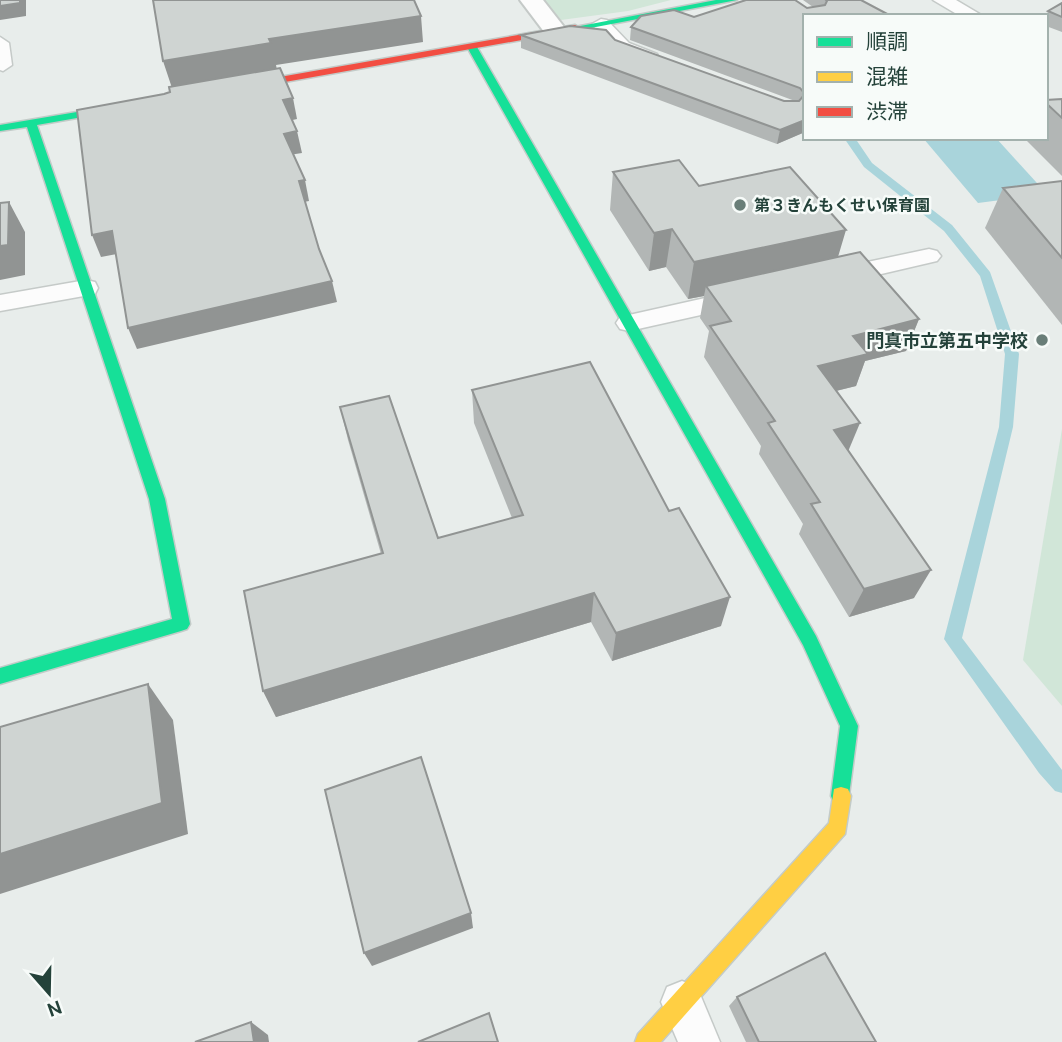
<svg xmlns="http://www.w3.org/2000/svg" width="1062" height="1042" font-family="Ubuntu,'Noto Sans JP',sans-serif">
  <style>
    .green { fill: #d1e6d8 }
    .water { fill: #a9d4db }
    .lines { fill: none; stroke-linecap: round; stroke-linejoin: round }
    .stream { fill: #a9d4db; fill-rule: evenodd }
    .lane-casing { stroke: #c5cac8; stroke-width: 3 }
    .street-casing { stroke: #c5cac8; stroke-width: 4 }
    .fast-casing { stroke: #c3cbc8; stroke-width: 3 }
    .slow-casing { stroke: #c3cbc8; stroke-width: 3 }
    .jam-casing { stroke: #c3cbc8; stroke-width: 3 }
    .lane { fill: #fcfcfc; fill-rule: evenodd }
    .street { fill: #fcfcfc; fill-rule: evenodd }
    .fast { fill: #16e098; fill-rule: evenodd }
    .slow { fill: #ffcf43; fill-rule: evenodd }
    .jam { fill: #f24e42; fill-rule: evenodd }
    .wall { fill: #b2b6b5 }
    .shaded-wall { fill: #919493 }
    .building { fill: #cfd4d2; stroke: #919493; stroke-width: 2 }
    .poi-dot { fill: #697e78; stroke: #f7fbf9; stroke-width: 2.5 }
    .labels { text-anchor: middle; dominant-baseline: central; stroke-width: 5; stroke-linejoin: round; paint-order: stroke }
    .far-poi-label { font-size: 16px; font-weight: bold; fill: #24423a; stroke: #f7fbf9; text-anchor: start }
    .poi-label { font-size: 18px; font-weight: bold; fill: #24423a; stroke: #f7fbf9; text-anchor: end }
  </style>
  <rect width="100%" height="100%" fill="#e8edeb"/>
  <g class="green">
    <polygon points="544,0 671,0 628,11 561,20"/>
    <polygon points="1062,429 1062,706 1023,660"/>
  </g>
  <polygon class="water" points="923,138 996,138 1047,194 978,203"/>
  <g class="lines">
    <polygon class="stream" points="844,138 855,138 872,163 952,225 990,272 1019,354 1013,427 962,638 1062,770 1062,793 1055,791 1039,773 944,639 999,427 1005,354 980,276 944,231 864,167"/>
    <defs>
      <g id="lane">
        <polygon points="933,0 956,0 983,16 960,16"/>
        <path d="M601,19l6,1 22,23 28,11 2,4 -2,4c-26,6 -51,-19 -65,-38z"/>
        <polygon points="0,37 9,43 12,65 3,71 0,70"/>
        <polygon points="929,249 937,251 941,256 937,261 834,285 826,282 822,277 826,272 834,269"/>
        <polygon points="86,280 95,282 98,288 95,294 0,311 0,295"/>
        <polygon points="741,290 750,292 753,298 750,304 629,331 620,329 616,323 620,317 629,315"/>
        <polygon points="682,981 697,987 720,1042 678,1042 661,1002 667,987"/>
      </g>
      <polygon id="street" points="520,0 543,0 568,32 564,37 548,37"/>
      <g id="fast">
        <polygon points="716,0 737,0 575,31 570,28"/>
        <polygon points="472,44 477,47 816,636 858,726 848,803 841,805 834,803 831,796 840,726 803,645 467,47"/>
        <polygon points="130,103 135,106 134,108 37,125 165,499 190,624 187,629 181,631 0,684 0,668 172,619 149,499 27,127 0,131 0,125"/>
      </g>
      <polygon id="slow" points="841,787 848,789 851,796 845,834 661,1042 635,1042 638,1034 829,823 834,789"/>
      <polygon id="jam" points="575,25 580,28 578,30 234,91 229,88 234,85"/>
    </defs>
    <use href="#lane" class="lane-casing"/>
    <use href="#street" class="street-casing"/>
    <use href="#fast" class="fast-casing"/>
    <use href="#slow" class="slow-casing"/>
    <use href="#jam" class="jam-casing"/>
    <use href="#lane" class="lane"/>
    <use href="#street" class="street"/>
    <use href="#fast" class="fast"/>
    <use href="#slow" class="slow"/>
    <use href="#jam" class="jam"/>
  </g>
  <g class="wall">
    <polygon points="803,0 861,0 805,132 777,144 521,48 521,35 615,40 784,101 795,101 630,40 631,27 694,17 813,7"/>
    <polygon points="1062,3 1062,32 1046,26 1046,17 1048,11"/>
    <polygon points="1062,99 1062,176 1026,140 1027,138 1046,138 1046,100"/>
    <polygon points="613,172 699,186 838,256 919,319 906,351 865,361 856,386 836,391 848,451 914,598 849,617 799,534 803,524 759,454 761,446 704,357 709,331 700,318 704,296 688,299 666,267 649,271 610,210"/>
    <polygon points="1062,181 1062,325 985,228 1003,188"/>
    <polygon points="472,390 721,626 612,661 591,622 276,717 263,691 381,554 348,440 340,407 438,538 512,518 474,423"/>
    <polygon points="737,997 876,1042 746,1042 729,1006"/>
  </g>
  <g class="shaded-wall">
    <polygon points="20,0 26,0 26,16 0,20 0,6"/>
    <polygon points="421,16 423,42 276,65 277,70 172,88 163,61 269,39"/>
    <polygon points="293,98 297,119 288,121 283,100"/>
    <polygon points="805,120 805,132 777,144 780,130"/>
    <polygon points="297,131 302,153 289,155 284,134"/>
    <polygon points="305,180 309,201 304,202 299,181"/>
    <polygon points="9,202 25,232 25,275 0,280 0,246"/>
    <polygon points="672,229 666,267 649,271 654,233"/>
    <polygon points="846,230 835,267 706,286 704,296 688,299 694,262"/>
    <polygon points="112,231 122,253 101,257 92,235"/>
    <polygon points="332,281 337,302 137,349 128,328"/>
    <polygon points="919,319 906,351 865,361 856,386 807,398 818,366 853,336"/>
    <polygon points="860,423 847,454 834,430"/>
    <polygon points="931,570 914,598 849,617 864,589"/>
    <polygon points="594,593 591,622 276,717 263,691"/>
    <polygon points="730,597 721,626 612,661 616,633"/>
    <polygon points="148,684 173,720 188,834 0,894 0,854"/>
    <polygon points="471,913 473,928 372,966 364,953"/>
    <polygon points="251,1022 268,1035 269,1042 254,1042"/>
  </g>
  <g class="building">
    <polygon points="0,0 20,0 20,3 0,6"/>
    <polygon points="153,0 414,0 421,16 269,39 271,43 163,61"/>
    <polygon points="746,0 795,0 807,8 825,5 827,1 826,0 861,0 891,16 805,16 805,94 800,88 631,27 641,16 674,10 694,17"/>
    <polygon points="1062,3 1062,17 1048,11"/>
    <polygon points="570,26 606,30 615,40 784,101 799,101 805,94 805,120 780,130 521,35"/>
    <polygon points="280,68 293,98 283,100 297,131 284,134 305,180 299,181 319,249 332,281 128,328 112,231 92,235 77,110 164,94 170,92 169,87"/>
    <polygon points="1062,99 1062,118 1046,103 1046,100"/>
    <polygon points="679,160 699,186 790,167 846,230 694,262 672,229 654,233 613,172"/>
    <polygon points="1062,181 1062,258 1003,188"/>
    <polygon points="9,202 8,245 0,246 0,203"/>
    <polygon points="860,252 919,319 853,336 868,354 818,366 860,423 834,430 931,570 864,589 811,504 820,502 768,423 775,421 710,326 731,321 706,286"/>
    <polygon points="590,362 669,511 679,508 730,597 616,633 594,593 263,691 244,591 383,553 340,407 389,396 438,538 523,515 472,390"/>
    <polygon points="148,684 162,803 0,854 0,727"/>
    <polygon points="421,757 471,913 364,953 325,790"/>
    <polygon points="825,953 876,1042 759,1042 737,997"/>
    <polygon points="489,1013 498,1042 418,1042"/>
    <polygon points="251,1022 254,1042 195,1042"/>
  </g>
  <g class="poi-dot">
    <circle cx="740" cy="205" r="7"/>
    <circle cx="1042" cy="340" r="7"/>
  </g>
  <g class="labels">
    <g class="far-poi-label">
      <text x="754" y="205">第３きんもくせい保育園</text>
    </g>
    <g class="poi-label">
      <text x="1028" y="340">門真市立第五中学校</text>
    </g>
  </g>
  <rect x="803" y="14" width="245" height="126" fill="#f7fbf9" stroke="#a3b1ad" stroke-width="2"/>
  <rect x="817" y="37" width="35" height="10" fill="#16e098" stroke="#a3b1ad" stroke-width="2"/>
  <text x="866" y="49" font-size="21" fill="#24423a">順調</text>
  <rect x="817" y="72" width="35" height="10" fill="#ffcf43" stroke="#a3b1ad" stroke-width="2"/>
  <text x="866" y="84" font-size="21" fill="#24423a">混雑</text>
  <rect x="817" y="107" width="35" height="10" fill="#f24e42" stroke="#a3b1ad" stroke-width="2"/>
  <text x="866" y="119" font-size="21" fill="#24423a">渋滞</text>
  <g transform="translate(49 993) rotate(160)" stroke="#f7fbf9" stroke-width="5" paint-order="stroke">
  <path d="M0-5L12 26L0 18L-12 26Z" fill="#24423a"/>
  <text y="-10" font-size="19" font-weight="bold" text-anchor="middle" fill="#24423a">N</text>
  </g>
</svg>
